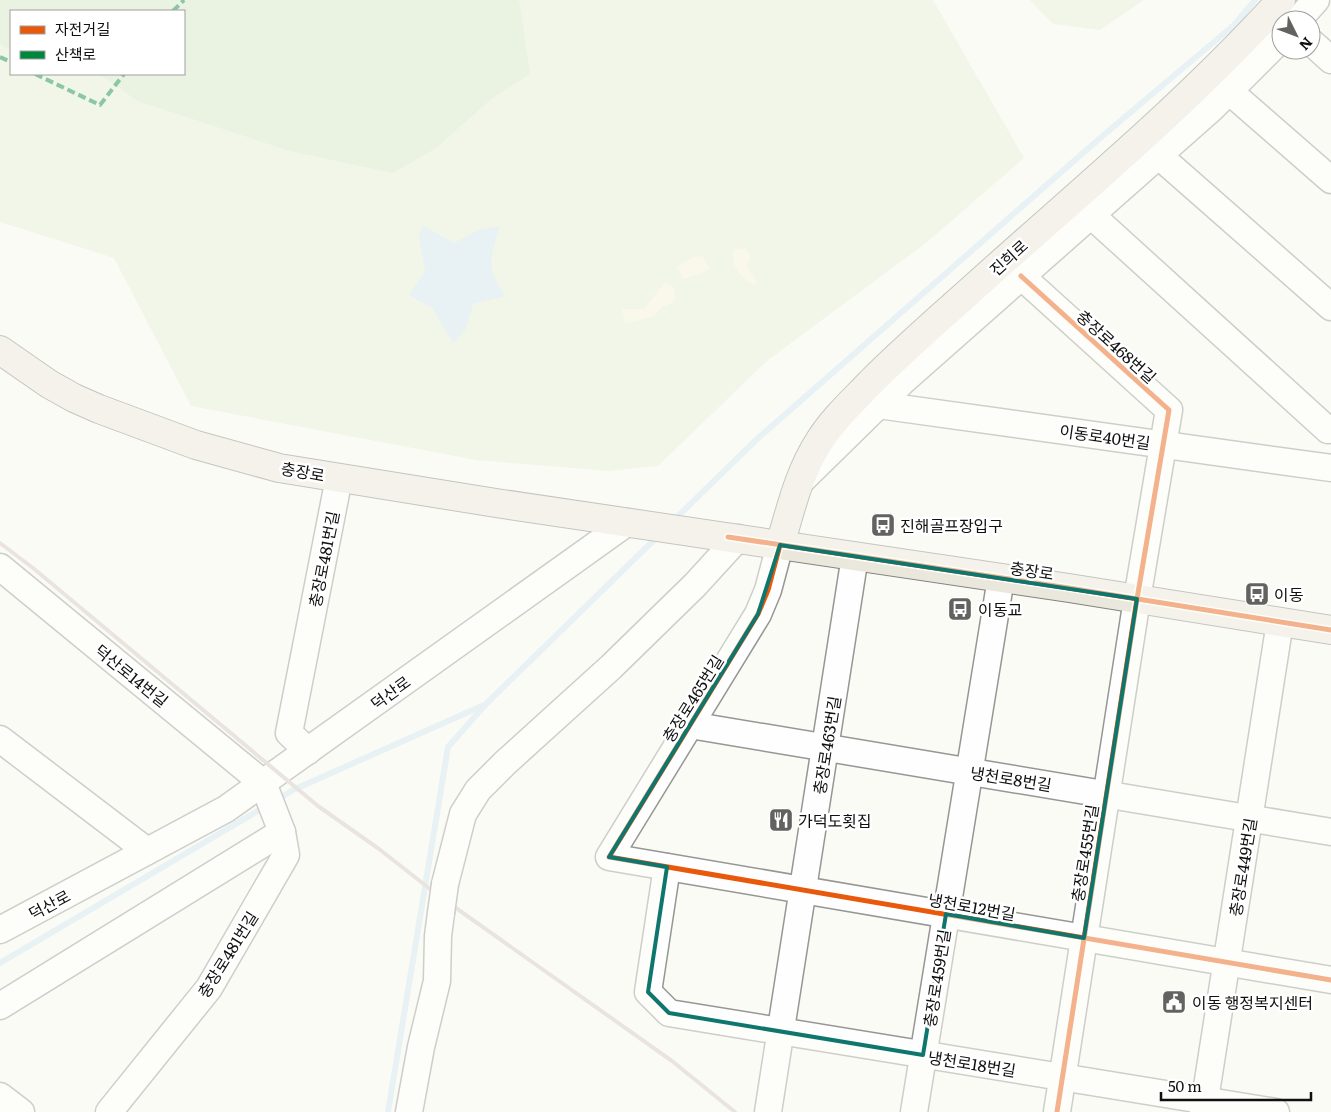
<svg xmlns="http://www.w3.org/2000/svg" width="1331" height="1112" font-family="Literata,'Noto Sans KR',serif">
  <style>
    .green { fill: #e4efd8; fill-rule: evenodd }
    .forest { fill: #d4e6c7 }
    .sand { fill: #f7f3db }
    .water { fill: #d0e4f1 }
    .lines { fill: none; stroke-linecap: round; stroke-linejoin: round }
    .stream { stroke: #d0e4f1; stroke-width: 6 }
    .minor-casing { stroke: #969694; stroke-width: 29 }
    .major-casing { stroke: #838381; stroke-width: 30 }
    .minor { stroke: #fefefe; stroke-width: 26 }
    .major { stroke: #eae7dc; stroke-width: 28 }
    .rail { stroke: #d6c8c7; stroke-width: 4 }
    .minor-bridge-casing { stroke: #969694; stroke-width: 29; stroke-linecap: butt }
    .minor-bridge { stroke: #fefefe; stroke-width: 26 }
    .quiet { stroke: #00873e; stroke-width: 4; stroke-dasharray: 8 4; stroke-linecap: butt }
    .cycleway-casing { stroke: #fff; stroke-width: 8 }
    .cycleway { stroke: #e8590c; stroke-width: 5 }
    .marked { fill: none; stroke: #0f766e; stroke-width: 4; stroke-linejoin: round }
    .labels { text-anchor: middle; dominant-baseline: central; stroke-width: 5; stroke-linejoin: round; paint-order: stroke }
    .street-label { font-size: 16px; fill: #101010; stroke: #fff }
    .poi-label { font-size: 16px; fill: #101010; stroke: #fff; text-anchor: start }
  </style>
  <rect width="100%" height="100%" fill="#fbfbf6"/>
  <g class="green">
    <path d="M0,0h933l91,158 -98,85 -158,117 -110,106 -50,5 -132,-11 -285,-54 -77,-148 -114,-36zM11,11h173v63h-173z"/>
    <polygon points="1030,0 1144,0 1100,30 1053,24"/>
  </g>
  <polygon class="forest" points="0,0 519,0 530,74 492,98 436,148 393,173 290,151 138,101 99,74 184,74 184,11 11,11 11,49 4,47 0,43"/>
  <g class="sand">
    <path d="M745,248l5,7 -3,12 10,14 -3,4c-13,-6 -25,-21 -20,-36z"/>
    <polygon points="702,256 710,268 701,274 683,279 677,267 693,257"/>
    <polygon points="665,282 675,289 674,302 662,307 653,317 625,323 622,309 644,309"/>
  </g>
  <path class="water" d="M423,226l31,17 25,-13 21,-4c-10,32 -15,40 5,70l-32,8 -8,26 -12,13 -20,-34 -24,-14 16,-24 -6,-34z"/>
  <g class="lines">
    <g class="stream">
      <polyline points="673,521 756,440 1099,139 1234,25 1255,0"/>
      <polyline points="277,800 293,790 484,705"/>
      <polyline points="0,963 266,806"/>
      <polyline points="388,1112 448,747 486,704 659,535"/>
    </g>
    <defs>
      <g id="minor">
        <polyline points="1298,20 1316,0"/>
        <polyline points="1311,42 1331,60"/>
        <polyline points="1229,91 1331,180"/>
        <polyline points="1158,155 1331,307"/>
        <polyline points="1091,215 1328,430"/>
        <polyline points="1021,276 1169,410 1137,599 1057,1112"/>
        <polyline points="878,405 1331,468"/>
        <polyline points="802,480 903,381 1211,109 1281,39"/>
        <polyline points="780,545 768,590 758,614 609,857 1331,980"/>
        <polyline points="0,567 263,783 282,832 286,855 209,988 109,1112"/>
        <polyline points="690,725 1331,832"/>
        <polyline points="0,739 147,851"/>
        <polyline points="308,751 289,733 339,478"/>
        <polyline points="667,867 648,992 669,1013 1276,1112"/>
        <polyline points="445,884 463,814 478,790 505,763 611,667 695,585 738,538"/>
        <polyline points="0,930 226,809 628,522"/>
        <polyline points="0,1006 282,832"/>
        <polyline points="0,1096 21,1112"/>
        <polyline points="409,1112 421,1047 437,981 438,936 441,913"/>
        <polyline points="768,1112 855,556"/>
        <polyline points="914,1112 1001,578"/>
        <polyline points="1203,1112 1280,622"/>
      </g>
      <g id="major">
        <polyline points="0,350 49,384 74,398 99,409 196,445 279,468 496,503 1069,588 1331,630"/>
        <path d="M780,545c11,-37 19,-73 40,-105 14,-22 33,-39 50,-57 32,-32 66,-62 100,-92 105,-95 216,-186 311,-291"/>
      </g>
    </defs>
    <use href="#minor" class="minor-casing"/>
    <use href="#major" class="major-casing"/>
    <use href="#minor" class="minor"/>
    <use href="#major" class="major"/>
    <polyline class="rail" points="0,543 33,568 318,806 379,849 439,896 672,1061 735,1112"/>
    <defs>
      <polyline id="minor-bridge" points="441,913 445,884"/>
    </defs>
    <use href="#minor-bridge" class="minor-bridge-casing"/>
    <use href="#minor-bridge" class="minor-bridge"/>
    <g class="quiet">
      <polyline points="173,11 184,0"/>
      <polyline points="0,57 11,62"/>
      <polyline points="35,74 100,105 124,74"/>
    </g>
    <defs>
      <g id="cycleway">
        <polyline points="1021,276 1169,410 1137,599 1057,1112"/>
        <polyline points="728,537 1069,588 1331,630"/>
        <polyline points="780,545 768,590 758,614 609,857 1331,980"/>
      </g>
    </defs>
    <use href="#cycleway" class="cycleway-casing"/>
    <use href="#cycleway" class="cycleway"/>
  </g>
  <path d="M0 0H1331V1112H0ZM780,545l357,54 -53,339 -138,-24 -23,141 -254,-42 -21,-21 19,-125 -58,-10 149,-243z" fill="#fbfbf6" fill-opacity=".55" fill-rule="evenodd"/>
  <path class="marked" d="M780,545l357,54 -53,339 -138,-24 -23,141 -254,-42 -21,-21 19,-125 -58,-10 149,-243z"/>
  <defs>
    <symbol id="bus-square" viewBox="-11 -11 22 22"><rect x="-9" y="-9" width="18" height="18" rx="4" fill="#626260" stroke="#fff"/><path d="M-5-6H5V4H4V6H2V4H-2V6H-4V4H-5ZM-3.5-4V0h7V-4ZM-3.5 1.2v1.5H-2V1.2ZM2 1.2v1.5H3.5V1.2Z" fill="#fff"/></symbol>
    <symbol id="restaurant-square" viewBox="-11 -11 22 22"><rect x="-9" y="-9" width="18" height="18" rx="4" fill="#626260" stroke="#fff"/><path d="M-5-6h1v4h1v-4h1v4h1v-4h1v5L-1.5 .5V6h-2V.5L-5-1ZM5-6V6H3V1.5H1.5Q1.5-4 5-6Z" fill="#fff"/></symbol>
    <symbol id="civic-square" viewBox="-11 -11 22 22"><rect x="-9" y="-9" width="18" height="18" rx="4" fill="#626260" stroke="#fff"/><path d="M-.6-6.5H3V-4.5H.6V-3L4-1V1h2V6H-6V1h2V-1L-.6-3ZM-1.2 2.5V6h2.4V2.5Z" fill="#fff"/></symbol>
  </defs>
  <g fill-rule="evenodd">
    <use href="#bus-square" x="869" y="511" width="28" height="28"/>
    <use href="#bus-square" x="1243" y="580" width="28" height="28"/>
    <use href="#bus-square" x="946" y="595" width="28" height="28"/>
    <use href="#restaurant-square" x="767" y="806" width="28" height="28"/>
    <use href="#civic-square" x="1160" y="988" width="28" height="28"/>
  </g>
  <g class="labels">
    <g class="street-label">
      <text transform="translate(1008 257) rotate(-42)">진희로</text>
      <text transform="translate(1117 346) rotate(42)">충장로468번길</text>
      <text transform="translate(1105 436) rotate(8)">이동로40번길</text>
      <text transform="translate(303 471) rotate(10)">충장로</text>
      <text transform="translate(323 559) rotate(-79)">충장로481번길</text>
      <text transform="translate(1032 570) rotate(8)">충장로</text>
      <text transform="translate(132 675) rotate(39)">덕산로14번길</text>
      <text transform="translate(390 692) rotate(-36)">덕산로</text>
      <text transform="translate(692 698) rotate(-58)">충장로465번길</text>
      <text transform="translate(826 745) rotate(-81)">충장로463번길</text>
      <text transform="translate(1011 778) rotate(9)">냉천로8번길</text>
      <text transform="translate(1084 853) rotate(-81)">충장로455번길</text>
      <text transform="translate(1242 867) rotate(-81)">충장로449번길</text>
      <text transform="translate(49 904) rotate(-28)">덕산로</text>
      <text transform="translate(972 906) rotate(10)">냉천로12번길</text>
      <text transform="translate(227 954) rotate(-58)">충장로481번길</text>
      <text transform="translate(936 978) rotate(-81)">충장로459번길</text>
      <text transform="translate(972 1063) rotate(9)">냉천로18번길</text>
    </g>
    <g class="poi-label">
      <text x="900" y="525">진해골프장입구</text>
      <text x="1274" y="594">이동</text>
      <text x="978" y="609">이동교</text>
      <text x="798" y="820">가덕도횟집</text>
      <text x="1192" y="1002">이동 행정복지센터</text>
    </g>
  </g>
  <rect x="10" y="10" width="175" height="65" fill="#ffffff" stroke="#9f9f9f"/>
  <rect x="20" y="26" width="25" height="8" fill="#e8590c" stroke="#9f9f9f"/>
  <text x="55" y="35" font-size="15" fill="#101010">자전거길</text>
  <rect x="20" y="51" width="25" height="8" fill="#00873e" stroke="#9f9f9f"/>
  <text x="55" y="60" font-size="15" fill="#101010">산책로</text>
  <g transform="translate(1296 35) rotate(132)"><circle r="24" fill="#ffffff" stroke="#9f9f9f"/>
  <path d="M0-4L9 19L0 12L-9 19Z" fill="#626260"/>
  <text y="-8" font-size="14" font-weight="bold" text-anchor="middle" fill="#101010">N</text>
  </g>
  <path d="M1161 1092v8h150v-8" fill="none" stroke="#101010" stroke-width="2.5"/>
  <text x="1168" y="1092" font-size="15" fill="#101010" stroke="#ffffff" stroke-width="4" paint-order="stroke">50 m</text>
</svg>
